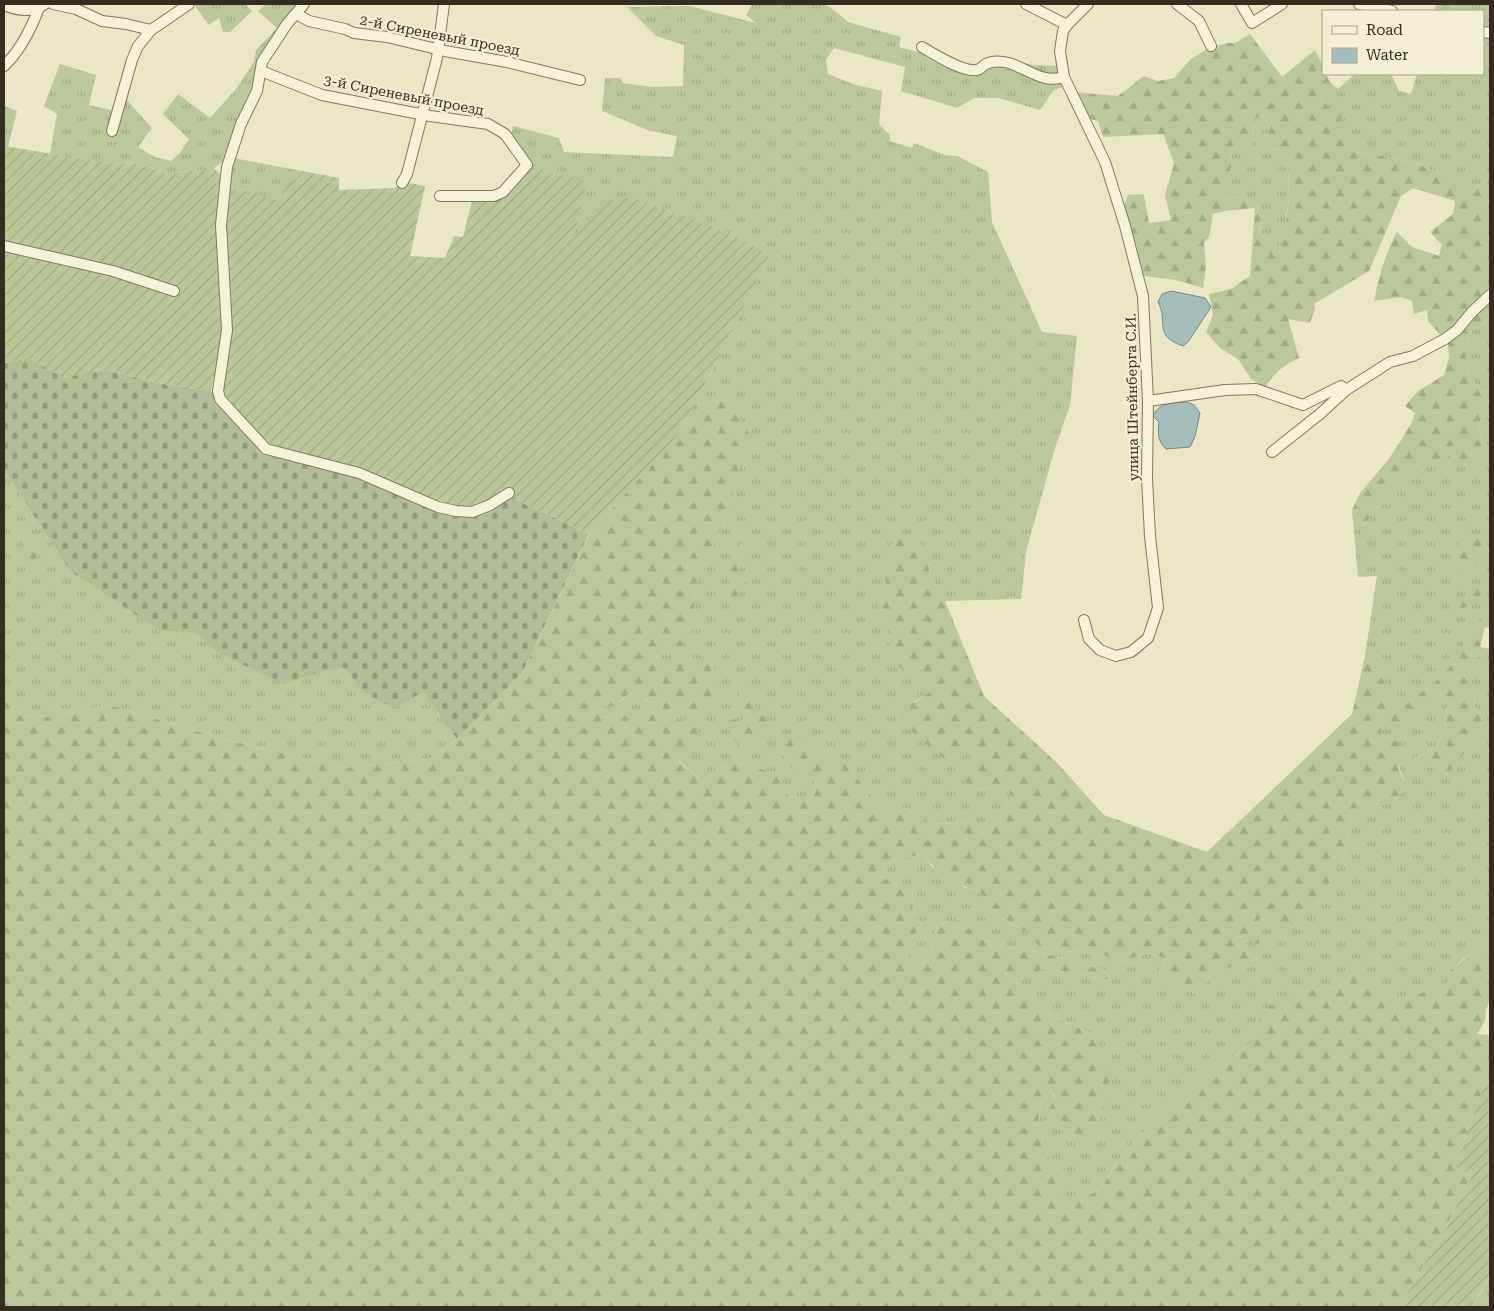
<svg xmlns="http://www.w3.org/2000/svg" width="1494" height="1311" font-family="'Roboto Serif',serif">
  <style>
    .grass { fill: url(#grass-tufts) }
    .forest { fill: url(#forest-firs); fill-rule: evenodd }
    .cemetery { fill: url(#cemetery-stones) }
    .garden { fill: url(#garden-furrows) }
    .water { fill: #a6bebb; stroke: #6d8c89 }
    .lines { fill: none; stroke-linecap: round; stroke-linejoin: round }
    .minor-casing { stroke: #84785c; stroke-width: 12 }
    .minor { stroke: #f6f2d7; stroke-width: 10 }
    .labels { text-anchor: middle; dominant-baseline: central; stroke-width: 4.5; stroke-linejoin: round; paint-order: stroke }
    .street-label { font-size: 14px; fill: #352d1f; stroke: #f3efd3 }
  </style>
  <defs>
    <pattern id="grass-tufts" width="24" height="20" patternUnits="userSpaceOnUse" patternTransform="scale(1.25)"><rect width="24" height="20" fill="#bbc899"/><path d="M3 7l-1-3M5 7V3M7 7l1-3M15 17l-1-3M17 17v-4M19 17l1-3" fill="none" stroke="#a1ac83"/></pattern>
    <pattern id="forest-firs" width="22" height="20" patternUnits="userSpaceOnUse" patternTransform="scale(1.25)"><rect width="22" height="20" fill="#bbc899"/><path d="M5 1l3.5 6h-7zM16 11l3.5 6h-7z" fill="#a1ac83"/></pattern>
    <pattern id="cemetery-stones" width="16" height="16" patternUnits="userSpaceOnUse" patternTransform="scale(1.25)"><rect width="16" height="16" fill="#b3be97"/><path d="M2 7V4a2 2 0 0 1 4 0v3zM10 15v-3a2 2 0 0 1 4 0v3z" fill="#929b7b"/></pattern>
    <pattern id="garden-furrows" width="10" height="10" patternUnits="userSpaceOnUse" patternTransform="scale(1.25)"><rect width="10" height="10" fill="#bbc899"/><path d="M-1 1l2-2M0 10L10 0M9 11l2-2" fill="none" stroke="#a1ac83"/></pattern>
  </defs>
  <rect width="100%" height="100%" fill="#ebe6c4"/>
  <g class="grass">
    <polygon points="197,4 245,4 252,11 230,32 223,32 219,18 209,25 195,6"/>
    <polygon points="266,4 300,4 285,23 255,89 230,149 224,161 214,168 168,174 142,164 109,163 50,154 57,114 44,106 60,64 96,75 89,105 115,111 125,98 152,128 138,147 155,157 171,161 180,153 189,139 163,114 178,94 210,118 236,89 254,62 256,50 277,28 258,11"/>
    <path d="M752,4h73l14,10 9,8 53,15 -2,10 76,20 24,-9 35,7 25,1 6,20 -11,4 -14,20 -41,-12h-25l-17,10 -56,-17 4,-24 -71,-19 -8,12 2,14 25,10 29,7 -3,33 11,11v6l22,7 2,-5 31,12 12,1 31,16 4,50 50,110 35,4 -7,69 -16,46 -28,101 -5,47 -76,2 -15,-25 -3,-21 -36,3 -9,13 4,12 -7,14 10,24 47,66 -23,16 60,36 7,20 -13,12 9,19 30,-5 6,14 -27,36 -17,-13 -16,2 -21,-1 -25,-15 -21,5 -40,-50 -18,-3 -14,-14 -31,-4c-1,24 14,29 32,39l1,12 -9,9 -17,-6 -6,-13 -12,-11 -30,-9 -22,5 -15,14 -25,-21 -24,-48 -7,-2 -18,10 -5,-5 -12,-2 -6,4 -5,-2v-11l19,-4 7,-7 10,-1 8,8 10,3 52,-44 -49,3 -3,-6 18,-13 21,-26 -1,-31 34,-74 4,-114 -37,6 75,-150 -196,-20 -49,-63 -15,-30 3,-16 46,12 5,14 109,5 4,-21 -27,-5 -48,-20 3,-33h15l3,5 29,4 31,-1 1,-41 -28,-9 -29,-29 62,-1 67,17 -10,-8z"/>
    <polygon points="1436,4 1490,4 1490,179 1467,194 1454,178 1420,165 1383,156 1355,152 1347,140 1337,135 1321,102 1324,83 1330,82 1338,89 1355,74 1391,74 1399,91 1411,94 1417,74 1483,74 1483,11 1434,11"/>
    <polygon points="4,106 17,111 8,147 4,146"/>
    <polygon points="1264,114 1270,130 1271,149 1281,150 1288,169 1289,199 1279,256 1261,235 1260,217 1256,201 1241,197 1227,198 1223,191 1232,164 1231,149 1253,134 1254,120"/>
    <polygon points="233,158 302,171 295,180 283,204 249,191 228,188"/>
    <polygon points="1490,319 1490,391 1482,392 1468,375 1466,350 1471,332"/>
    <polygon points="1490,409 1490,612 1484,611 1475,628 1465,636 1460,658 1434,683 1404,705 1388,705 1388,686 1365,656 1377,576 1358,577 1352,510 1364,526 1382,500 1401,482 1413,466 1431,465 1450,455 1460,460 1483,454 1479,422"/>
    <polygon points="4,470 70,571 160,631 196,633 214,650 314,674 344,668 362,691 423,692 457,739 429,759 345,768 220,738 109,705 51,717 16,715 4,698"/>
    <path d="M1486,653l1,23 3,-5v268l-2,4 -26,17 -11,11 8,6 -43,18 -22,6 -20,-14 -18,-17 -17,18 -43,3 -39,38 -4,12 -90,71 -45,48 -16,27 -32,21 -11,-5 6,-26 -15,-16 -12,-36 3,-23 10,-12 20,45 15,13 10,-112 -53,-25 -20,-23 -19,-16 31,2 7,-6 69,12 -5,-9 -55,-16 -58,-12 -14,-5 -18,-19 -24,6 -8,36 -20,6v-26l12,-16 -8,-14 -1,-21 -32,-13 14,-17 30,-6 7,12 34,22 14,2 19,26 28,16 13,14 24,5 37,2 19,9 29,-9 17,5 -6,15 17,12 21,9c5,-5 7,-11 12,-16 9,-9 35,-14 48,-19l-18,-11 -4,-11 12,-1 12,8v-25l17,3 17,6 7,-12 12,-9 13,-15 18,-32 10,-51 18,-6 19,1 18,-18c-10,-15 -11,-27 -13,-46l-14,-5v-9l41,-16 16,-10 9,4 -2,21 -8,22 -24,12 35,16 31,-41 4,-17 -8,-10 -2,-24 -9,-7 5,-16z"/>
    <polygon points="1490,1277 1490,1307 1477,1307 1474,1303"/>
  </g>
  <g class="forest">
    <path d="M1250,34l32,43 33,-27 8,16v8h3l4,8 -6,1 -3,19 20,12 -4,21 10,5 8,12 28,4 37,9 34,13 13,16 23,-15v140l-19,13 -5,18 2,25 14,17 8,-1v18l-11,13 4,32 -5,7 -18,-1 -10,-5 -19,10 -18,1 -12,16 -19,18 -18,26 -12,-16 8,-17 28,-33 12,-18 12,-20 3,-9 -10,-7 13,-15 26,-16 5,-18 -1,-14 -20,-22 -1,-11 -13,4 -2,-13 -11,-4 -27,4c5,-25 11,-47 23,-69l15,15 27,9 3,-11 -12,-13 23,-18 2,-13 -42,-13 -12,8 -32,75 -55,33 1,5 -5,14 -22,-4 11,39c-15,6 -24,15 -34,29l-14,-8 -13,-20 -18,-11 -14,-16 7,-17 -4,-21 22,-5 19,-13 5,-68 -30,3 -12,3 -4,23 -5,6 2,23 -3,22 -27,-8 -32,-4 -8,-32 -13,-36 5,-13 15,-1 2,5 4,24 22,-3 -6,-25 9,-32 -11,-29 -60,3 -5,-16 -11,-3 -12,-26 43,4 26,-20 14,5 16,-3 17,-19 18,-11 18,-5h8zM1264,114l6,16 -7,17 18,3 7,19 1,30 -3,22 -13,6 10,6 -4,22 -18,-20 -1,-18 -4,-16 -15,-4 -14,1 -4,-7 9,-27 -1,-15 7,-3 8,8 5,-3 3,-31z"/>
    <path d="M732,399l17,35 -21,79 -34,74 1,31 -6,20 -8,9 -7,-2 -18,12 3,6 14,-5 35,2 9,13 3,22 -15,6 -12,17 -33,-8 -5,-6 -14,-6 -3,-5 -10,1 -14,12h-12l4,5 -4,5 5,2 6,-4 13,2 4,5 18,-10 42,12 12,13 -5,15 -18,11 25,20 15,-14 22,-5 30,9 12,11 6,13 17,6 9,-9 -1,-11c-19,-11 -33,-16 -32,-40l7,-6 24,10 14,14 18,3 40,50 21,-5 25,15 21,1 16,-2 17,13 27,-36 -6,-14 -30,5 -10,-8 1,-11 13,-12 -7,-19 -7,16 -20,4 -28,-22 -9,-10 -12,-18 1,-11 16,4 22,-16 -13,-17 -16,5 -22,-26 9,-9 -6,-8 1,-11 -11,-11 1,-13 7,-14 -4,-12 9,-13 -4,-10 15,-14 13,1 12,20 3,21 15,25 39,95 73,67 47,52 103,37 145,-138 13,-58 23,30v19h16l30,-22 25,-25 6,-22 10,-8 9,-17 6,1v16l-5,-1 -5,20 10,2v22l-4,6v-24l-17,7 -5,16 9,7 2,24 8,10 -4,17 -31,41 -36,-15 25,-13 8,-22 2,-20 -9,-5 -36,25 -21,1v9l14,5 6,10c-5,16 -3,23 7,36l-18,18 -19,-1 -18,6 -10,51 -18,32 -13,15 -12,9 -7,12 -17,-6 -17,-3v26l-12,-9 -12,1 4,11 18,11c-13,5 -39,10 -48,19 -5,5 -7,11 -12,16l-21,-9 -17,-12 6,-15 -17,-5 -29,9 -19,-9 -37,-2 -24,-5 -13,-14 -28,-16 -19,-26c-22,-2 -44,-17 -55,-36l-30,6 -14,17 32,12 1,22 8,14 -12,16v26l20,-6 8,-36 24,-6 18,19 14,5 58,12 55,16 5,9 -69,-12 -7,6 -30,-1 18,15 20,23 53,25 15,54 -25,59 -29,-25 -7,-15 5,-12 -4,-7 -10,12 -3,23 12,36 15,16 -5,26 10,5 32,-21 16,-27 45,-48 90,-71 9,-30 34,-20 43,-3 17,-19 18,17 20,15 22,-6 42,-18 -8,-6 40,-32v61l-4,10 -1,11 -8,13 13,1v33l-35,98 16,10 -27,55 -43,72 2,4h-1399v-609l12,17 35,2 58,-12 111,33 125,30 84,-9 28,-20 65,-66 69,-142 84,-92 20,-34z"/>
    <polygon points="1467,533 1484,539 1478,565 1467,574 1453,568 1453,553"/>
    <polygon points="28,537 37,546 39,553 34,560 27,563 23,554 25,550 23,542"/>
    <polygon points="747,537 751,546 742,564 740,573 747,583 740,593 730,603 721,600 731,587 725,567 738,560 738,548"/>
    <polygon points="1476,584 1488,587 1469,607 1455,608 1468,597"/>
    <path d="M752,683l1,15 7,17 13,7c-7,18 -12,19 -31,25l-13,-12 14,-6 -13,-3 -1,-7 14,1 2,-9 -11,-2 5,-11 1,-12z"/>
  </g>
  <polygon class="cemetery" points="28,358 64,377 105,370 172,386 211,391 217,402 264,455 357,476 455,514 511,495 521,502 589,534 522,673 457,739 423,692 393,708 362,691 344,668 314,674 282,684 214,650 196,633 160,631 70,571 4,470 4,363"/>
  <g class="garden">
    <polygon points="4,146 109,163 142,164 168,174 214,168 222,177 224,331 211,391 172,386 105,370 64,378 28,358 4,363"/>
    <polygon points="536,168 587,183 575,234 607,200 633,198 727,232 770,255 695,405 675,439 589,534 521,502 511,495 487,501 469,509 443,502 362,470 272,445 255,431 226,396 222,384 224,225 228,188 249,191 283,203 281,183 295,180 302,171 339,178 339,190 394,188 405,182 425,186 410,256 445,258 454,236 463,237 472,201 482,201 500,197 525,172"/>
    <polygon points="1490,1068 1490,1277 1474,1302 1477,1307 1403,1307 1401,1303 1444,1231 1471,1176 1455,1166"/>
  </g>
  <g class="water">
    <path d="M1171,291l34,7 6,9 -23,35 -5,4c-31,-11 -14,-24 -25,-44l4,-8z"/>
    <path d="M1187,402l7,3 6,8 -5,23 -5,11 -24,2c-9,-9 -8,-15 -7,-27l-6,-6c6,-14 20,-13 34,-14z"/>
  </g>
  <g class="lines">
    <defs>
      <g id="minor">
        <polyline points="53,4 76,9 102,21 126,24 151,30"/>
        <polyline points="304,4 287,24 262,62 257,91 241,124 227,167 221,225 227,330 218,391 220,399 266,449 359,473 438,507 456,511 472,512 490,505 509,493"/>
        <polyline points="1026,4 1067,25"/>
        <polyline points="1177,4 1199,21 1211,46"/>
        <polyline points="1241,4 1252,23 1282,4"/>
        <polyline points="1359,4 1392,11"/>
        <path d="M4,5c14,6 28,8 41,-1"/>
        <polyline points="296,14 309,21 345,29 354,33 387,37 445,51 507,62 580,80"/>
        <polyline points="1483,32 1490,33"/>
        <path d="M922,47c12,7 40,25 54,23 4,0 6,-4 10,-6 6,-3 15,-3 23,-1 19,6 34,21 55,14"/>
        <path d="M4,66c16,-15 27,-37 35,-58"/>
        <polyline points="261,71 322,95 430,116 488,124 505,134 527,165 503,192 494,196 440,196"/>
        <polyline points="112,131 132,60 138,46 151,30 189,4"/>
        <polyline points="402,183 407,174 437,58 444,4"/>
        <polyline points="4,246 113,271 174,291"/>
        <polyline points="1148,401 1225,390 1256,389 1303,405 1341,386 1346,390"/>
        <polyline points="1272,452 1321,413 1346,390 1390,362 1413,356 1445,339 1457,330 1472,312 1490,295"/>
        <polyline points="1084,620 1089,639 1100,650 1116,656 1131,652 1148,638 1158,608 1150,536 1147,479 1148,401 1143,296 1125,226 1105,162 1064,77 1060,51 1063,31 1067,25 1088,4"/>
      </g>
    </defs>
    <use href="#minor" class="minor-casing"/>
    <use href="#minor" class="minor"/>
  </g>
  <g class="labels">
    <g class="street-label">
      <text transform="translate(440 35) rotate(11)">2-й Сиреневый проезд</text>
      <text transform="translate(404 95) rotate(11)">3-й Сиреневый проезд</text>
      <text transform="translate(1132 397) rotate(-91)">улица Штейнберга С.И.</text>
    </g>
  </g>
  <rect width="1494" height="1311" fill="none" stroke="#352d1f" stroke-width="10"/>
  <rect x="1322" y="10" width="162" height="65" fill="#f3efd3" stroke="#a7a18b"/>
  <rect x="1332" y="26" width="25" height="8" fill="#f6f2d7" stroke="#a7a18b"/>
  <text x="1366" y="35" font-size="15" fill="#352d1f">Road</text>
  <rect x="1332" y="48" width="25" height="15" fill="#a6bebb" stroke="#a7a18b"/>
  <text x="1366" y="60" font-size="15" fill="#352d1f">Water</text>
</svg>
